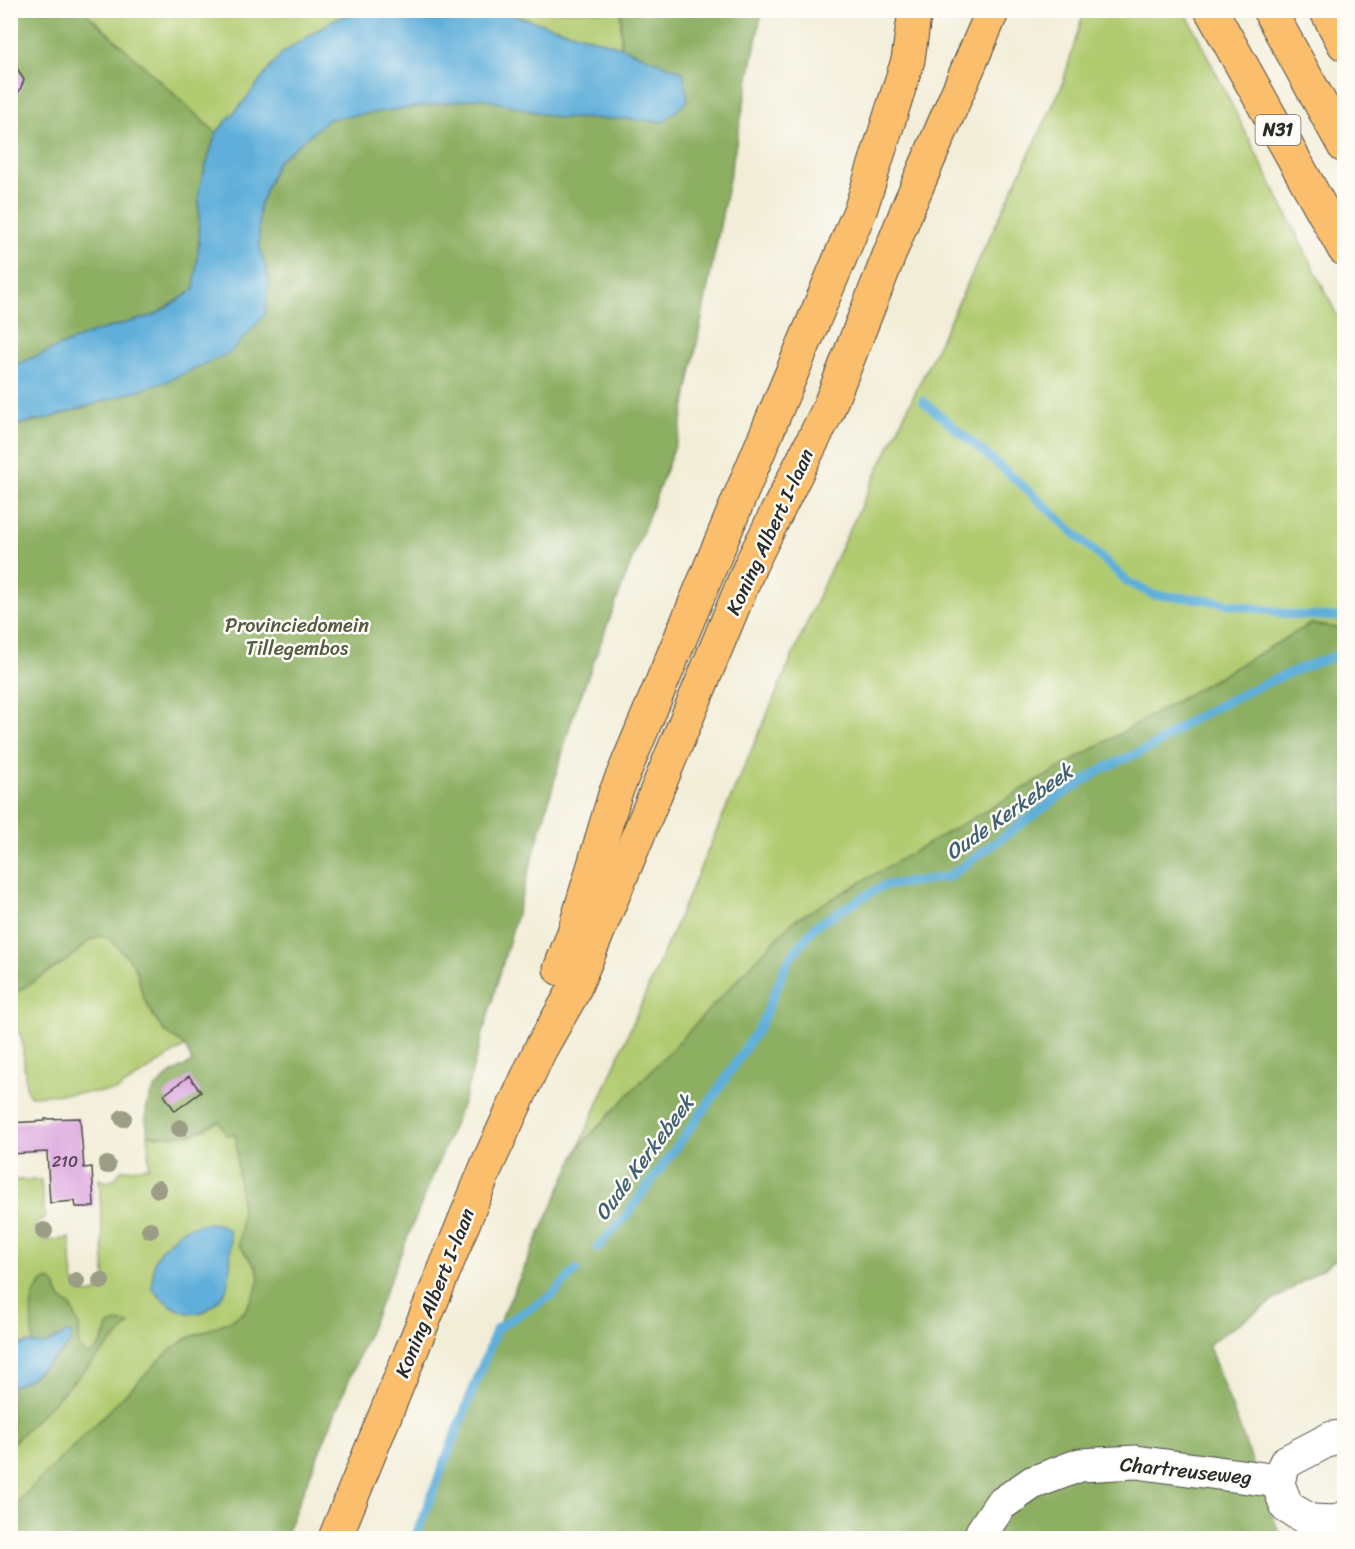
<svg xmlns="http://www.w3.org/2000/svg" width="1355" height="1549" font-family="Sriracha,sans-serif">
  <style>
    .green { fill: #b1cb70; stroke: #6e7b4e; stroke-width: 1.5 }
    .forest { fill: #8caf62; stroke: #5c6d46; stroke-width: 1.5 }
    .water { fill: #5fafda; stroke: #456d82; stroke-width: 1.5 }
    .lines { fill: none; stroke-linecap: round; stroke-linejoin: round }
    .stream { stroke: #5fafda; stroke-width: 9 }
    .building { fill: #dba5de }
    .minor-casing { stroke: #494845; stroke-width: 35 }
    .major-casing { stroke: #494845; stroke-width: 35 }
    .highway-casing { stroke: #494845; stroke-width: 35 }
    .minor { stroke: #fff; stroke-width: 33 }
    .major { stroke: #fabe6d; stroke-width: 33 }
    .highway { stroke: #fabe6d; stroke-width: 33 }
    .tree { fill: #9b9d84 }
    .labels { text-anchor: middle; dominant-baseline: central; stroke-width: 5; stroke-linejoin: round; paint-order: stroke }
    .number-label { font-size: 16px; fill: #574a58 }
    .shield { fill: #fdfcf7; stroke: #6a6a68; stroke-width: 1.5 }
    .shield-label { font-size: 18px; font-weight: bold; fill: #2b2b2b }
    .street-label { font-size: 20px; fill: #2b2b2b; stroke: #fdfcf7 }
    .park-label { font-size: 20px; fill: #535b40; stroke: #fdfcf7 }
    .water-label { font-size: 21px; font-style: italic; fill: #406071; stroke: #fdfcf7 }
  </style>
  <rect width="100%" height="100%" fill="#fdfcf7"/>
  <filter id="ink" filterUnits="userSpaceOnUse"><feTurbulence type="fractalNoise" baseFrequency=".0167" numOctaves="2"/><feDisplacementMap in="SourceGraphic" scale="12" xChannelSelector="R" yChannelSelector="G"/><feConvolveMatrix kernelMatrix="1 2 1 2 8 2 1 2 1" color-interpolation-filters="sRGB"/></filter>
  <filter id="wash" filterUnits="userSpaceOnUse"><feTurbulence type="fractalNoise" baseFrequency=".008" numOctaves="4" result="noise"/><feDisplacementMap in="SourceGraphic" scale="24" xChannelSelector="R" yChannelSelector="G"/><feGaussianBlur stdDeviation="1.35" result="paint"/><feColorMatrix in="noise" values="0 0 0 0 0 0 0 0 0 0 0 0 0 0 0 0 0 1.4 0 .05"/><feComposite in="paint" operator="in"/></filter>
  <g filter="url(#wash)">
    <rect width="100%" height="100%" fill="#f2edd7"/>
    <g class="green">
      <polygon points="84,11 360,11 333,20 245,100 216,133"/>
      <polygon points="499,11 621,11 621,47"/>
      <polygon points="1084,11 1185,11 1344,329 1344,629 1310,624 794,921 579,1147 825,581 1062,86"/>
      <polygon points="99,936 109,938 131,961 137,972 143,997 164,1031 185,1046 116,1091 31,1096 28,1093 26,1087 22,1038 17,1030 11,1027 10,996 69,959 90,940"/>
      <path d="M219,1121l18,14v26l5,53 -3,31 18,23 2,10 -3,13 -12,21 -12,8 -217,184 -4,2v-61l118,-121 -20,1c-5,12 -9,28 -23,30l-7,-9v-20l-7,-17 -12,-11 -6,-13 -3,-4 -4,-1 -6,3 -6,11 -2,49 -12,2c-8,-12 2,-31 -10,-40v-145l1,16 3,4h26l4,38c-11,3 -15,16 -4,21 8,3 21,0 29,-1 2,13 0,30 4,43 6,18 30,17 31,-5l-6,-97 8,3 7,-2 7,-10 28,-3 -1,-32 10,1 36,-2z"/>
    </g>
    <g class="forest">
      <polygon points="11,11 84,11 216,133 199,189 199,243 194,290 155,315 91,333 11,367 11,326 17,322 10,312"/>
      <path d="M621,11h141l-83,424 -107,284 -108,381 -180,438h-273v-32l4,-2 154,-153 17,-12 46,-19 12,-8 12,-21 3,-13 -2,-10 -18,-23 3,-31 -5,-53 -1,-26h-10l-7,-14 -25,13 -22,2 -24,-1c-1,-8 -3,-16 -2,-24 3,-27 25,-38 46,-49l-7,-16 -21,-15 -10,-14 -11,-20 -6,-25 -6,-11 -22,-23 -10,-2 -9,4 -21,19 -58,37 -1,-570 39,-8 116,-36 104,-103 -10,-34v-38l18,-45 52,-43 152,-21 77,20 68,1 37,3 20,-50 -62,-25z"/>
      <polygon points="1311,624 1344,629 1344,1254 1208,1344 1281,1538 415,1538 497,1328 579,1147 793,921"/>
      <path d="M47,1280l4,1 4,4 5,13 12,10 7,18v20l7,9c14,-2 18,-18 23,-30l8,-3 13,2 -119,121v-58l16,-7 36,-28 -3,-16 -16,9 -11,-2c-1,-20 -8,-52 14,-63z"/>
      <path d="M11,1305l2,1c10,14 0,27 8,39l-10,4z"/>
    </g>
    <g class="water">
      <polygon points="360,11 499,11 621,47 683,72 688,101 663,122 626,119 558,118 481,98 329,119 277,162 259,207 259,245 269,279 265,315 230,353 165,382 49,418 11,426 11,367 91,333 155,315 194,290 199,243 199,189 216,133 245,100 281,54 333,20"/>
      <path d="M211,1223l10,2 8,6c2,17 3,46 -4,61 -2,3 -4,5 -6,7 -22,28 -48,10 -67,-10l2,-27 7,-13 21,-19 14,-5z"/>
      <polygon points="67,1333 70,1333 72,1336 70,1343 67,1347 27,1380 11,1387 11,1349 27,1343 44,1345"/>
    </g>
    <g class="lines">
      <g class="stream">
        <polyline points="923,401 1014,478 1128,582 1154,595 1201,599 1294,615 1344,617"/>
        <polyline points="597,1248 625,1217 716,1093 761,1024 788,961 815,926 882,886 948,877 1057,798 1104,768 1154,746 1191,720 1246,692 1301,668 1344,653"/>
        <polyline points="415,1538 497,1328 551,1296 576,1270"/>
      </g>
    </g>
    <g id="blocks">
      <g class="building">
        <polygon points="10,67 17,68 24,80 19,92 10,95"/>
        <polygon points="189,1076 201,1092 175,1111 164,1095"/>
        <polygon points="80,1118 84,1168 92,1167 94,1207 76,1207 75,1201 50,1203 47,1152 10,1154 10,1123 45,1121 45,1119"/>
      </g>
    </g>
  </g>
  <g filter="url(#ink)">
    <use href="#blocks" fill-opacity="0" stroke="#494845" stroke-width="1.5"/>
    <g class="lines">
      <defs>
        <g id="minor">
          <polyline points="1344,1437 1332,1438 1286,1462 1277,1481 1287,1507 1311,1521 1336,1522 1344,1518"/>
          <polyline points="981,1538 982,1532 1000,1505 1032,1483 1080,1465 1136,1462 1277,1481"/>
        </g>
        <g id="major">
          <polyline points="560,969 574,932 615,794 861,208 908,60 915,10"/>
          <polyline points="335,1538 488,1163 540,1050 573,992 751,564 827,412 909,205 993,10"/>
        </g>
        <g id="highway">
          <polyline points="1211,10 1344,249"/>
          <polyline points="1269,10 1344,146"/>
          <polyline points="1326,10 1344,44"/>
        </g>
      </defs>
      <use href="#minor" class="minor-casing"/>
      <use href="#major" class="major-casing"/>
      <use href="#highway" class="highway-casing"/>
      <use href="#minor" class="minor"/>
      <use href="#major" class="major"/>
      <use href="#highway" class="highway"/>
    </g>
    <g class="tree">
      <circle cx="123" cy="1118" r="9"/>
      <circle cx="180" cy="1128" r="9"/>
      <circle cx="107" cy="1165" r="9"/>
      <circle cx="158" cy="1189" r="9"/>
      <circle cx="150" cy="1230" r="9"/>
      <circle cx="44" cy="1231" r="9"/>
      <circle cx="76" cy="1281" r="9"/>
      <circle cx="101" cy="1281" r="9"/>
    </g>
  </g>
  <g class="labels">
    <g class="number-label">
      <text x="65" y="1161">210</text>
    </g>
    <rect class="shield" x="1255.5" y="115" width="45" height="30" rx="4.5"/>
    <g class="shield-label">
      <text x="1278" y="130">N31</text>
    </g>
    <g class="street-label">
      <text transform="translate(770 532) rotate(-65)">Koning Albert I-laan</text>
      <text transform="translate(435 1293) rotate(-68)">Koning Albert I-laan</text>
      <text transform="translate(1186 1471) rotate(6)">Chartreuseweg</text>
    </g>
    <g class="park-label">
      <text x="297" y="625">Provinciedomein<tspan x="297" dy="23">Tillegembos</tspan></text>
    </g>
    <g class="water-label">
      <text transform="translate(1009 812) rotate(-35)">Oude Kerkebeek</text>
      <text transform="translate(644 1158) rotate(-53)">Oude Kerkebeek</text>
    </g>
  </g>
  <rect width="1355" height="1549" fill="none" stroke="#fdfcf7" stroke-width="36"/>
</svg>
